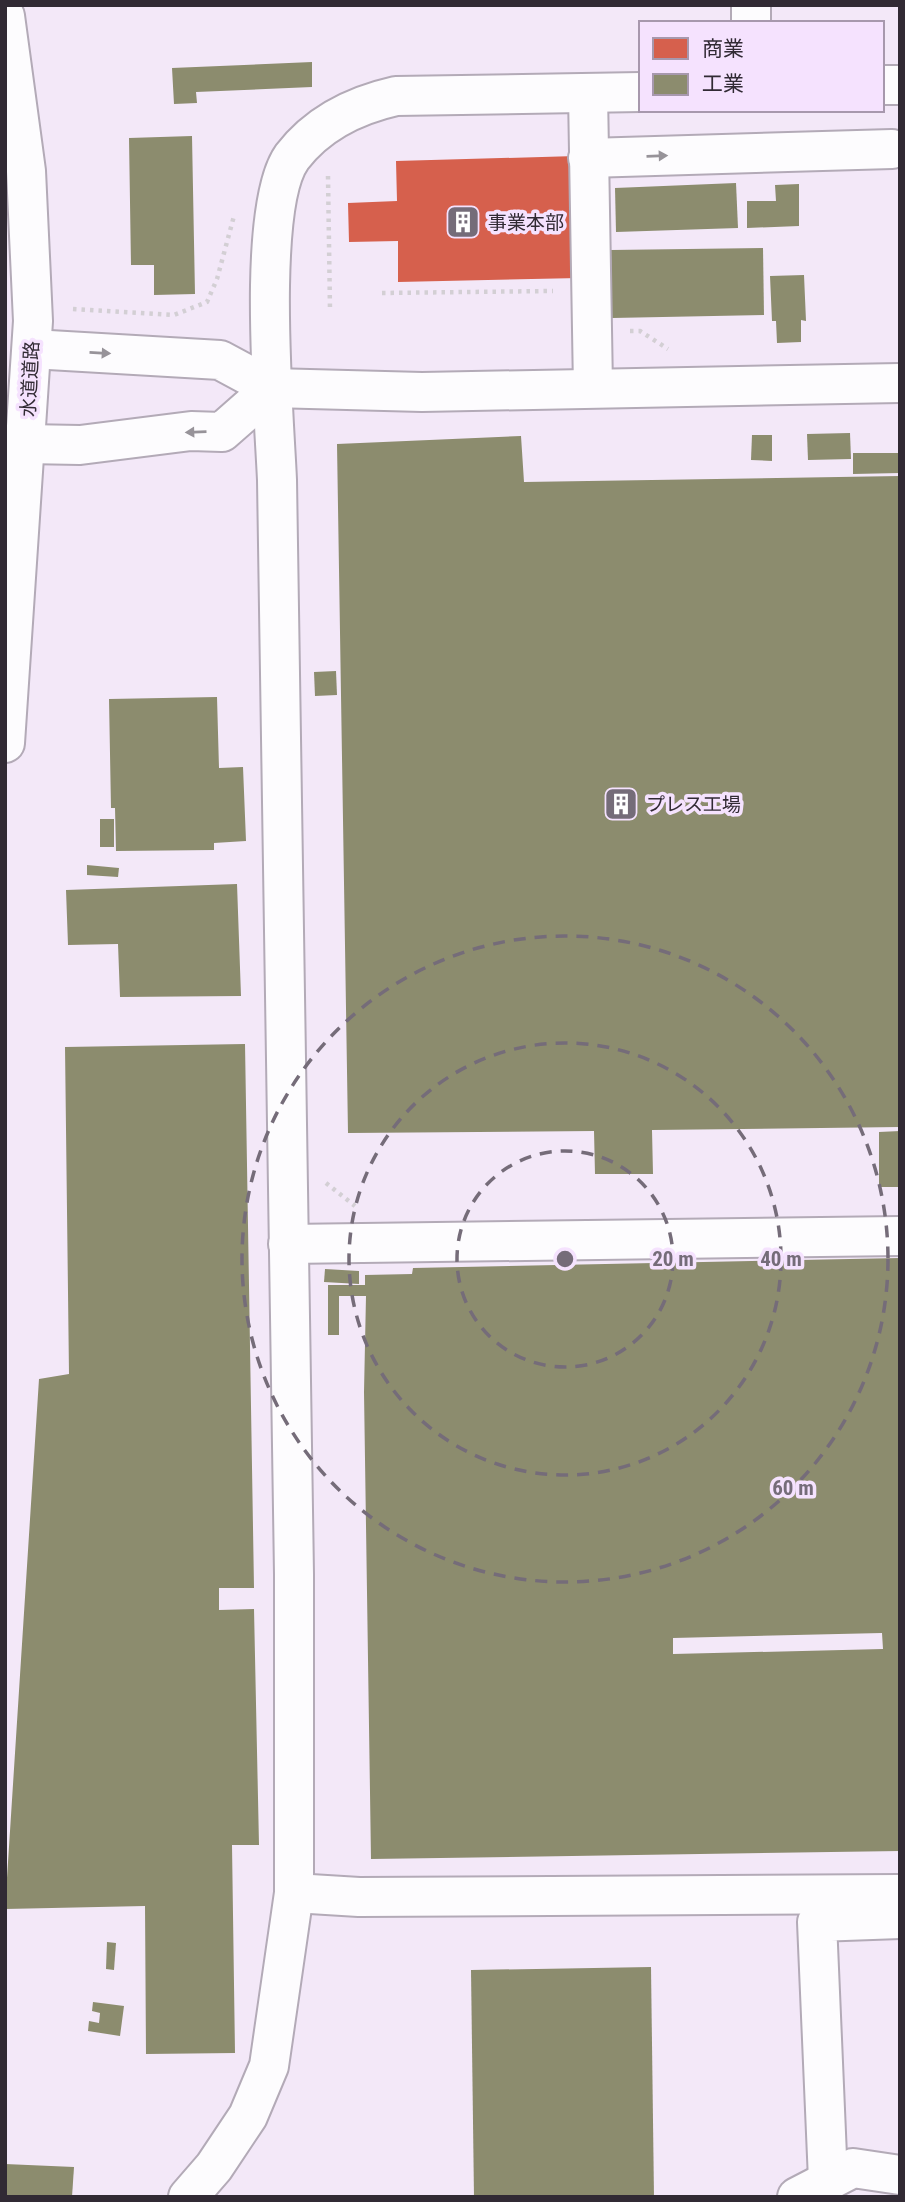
<svg xmlns="http://www.w3.org/2000/svg" width="905" height="2202" font-family="'Roboto Condensed','Noto Sans JP',sans-serif">
  <style>
    .shops { fill: #d6604d }
    .industry { fill: #8c8c6e; fill-rule: evenodd }
    .lines { fill: none; stroke-linecap: round; stroke-linejoin: round }
    .minor-casing { stroke: #b3aab7; stroke-width: 42 }
    .path { stroke: #d3cfd4; stroke-width: 4.5; stroke-dasharray: 3.5 5; stroke-linecap: butt }
    .minor { stroke: #fdfcfe; stroke-width: 38 }
    .oneway { fill: #979399 }
    .ring { fill: none; stroke: #756c79; stroke-width: 3.5; stroke-dasharray: 12 9 }
    .labels { text-anchor: middle; dominant-baseline: central; stroke-width: 7; stroke-linejoin: round; paint-order: stroke }
    .poi-label { font-size: 19px; fill: #312a34; stroke: #f5e2fe; text-anchor: start }
    .street-label { font-size: 19px; fill: #312a34; stroke: #f5e2fe }
    .centre { fill: #756c79; stroke: #f5e2fe; stroke-width: 3.5 }
    .ring-label { font-size: 21px; text-anchor: middle; font-weight: bold; fill: #756c79; stroke: #f5e2fe; stroke-width: 7; stroke-linejoin: round; paint-order: stroke }
  </style>
  <rect width="100%" height="100%" fill="#f3e8f8"/>
  <polygon class="shops" points="576,156 579,278 398,282 398,241 349,242 348,203 397,201 396,161"/>
  <g class="industry">
    <polygon points="312,62 312,87 196,92 197,103 174,104 172,68"/>
    <polygon points="192,136 195,294 154,295 154,265 131,265 129,138"/>
    <polygon points="736,183 738,228 616,232 615,188"/>
    <polygon points="799,184 799,226 747,228 747,201 776,201 775,185"/>
    <polygon points="763,248 764,315 612,318 611,250"/>
    <polygon points="804,275 806,321 801,320 801,342 777,343 776,321 772,321 770,276"/>
    <polygon points="850,433 851,459 808,460 807,434"/>
    <polygon points="752,435 772,435 772,461 751,460"/>
    <polygon points="521,436 524,482 900,476 900,1127 652,1130 653,1174 595,1174 594,1131 348,1133 337,444"/>
    <polygon points="853,453 900,453 900,473 853,474"/>
    <polygon points="336,671 337,695 315,696 314,672"/>
    <polygon points="217,697 219,768 243,767 246,841 214,843 214,850 116,851 115,808 111,808 109,699"/>
    <rect x="100" y="819" width="14" height="28"/>
    <polygon points="87,865 119,868 118,877 87,875"/>
    <polygon points="237,884 241,996 120,997 118,944 68,945 66,890"/>
    <polygon points="245,1044 254,1588 219,1588 219,1610 254,1609 259,1845 232,1845 235,2053 146,2054 145,1906 5,1909 39,1379 69,1374 65,1047"/>
    <polygon points="900,1131 900,1187 879,1187 879,1132"/>
    <path d="M900,1258v593l-529,8 -7,-467 2,-96h-27v39h-11v-50h37v-10l47,-1 1,-6zM882,1633l1,16 -210,5v-16z"/>
    <polygon points="325,1269 359,1271 359,1284 324,1282"/>
    <polygon points="107,1942 116,1943 114,1970 106,1969"/>
    <polygon points="651,1967 654,2197 474,2197 471,1970"/>
    <polygon points="93,2002 124,2006 120,2036 88,2031 89,2021 99,2023 100,2013 92,2011"/>
    <polygon points="5,2164 74,2167 72,2197 5,2197"/>
  </g>
  <g class="lines">
    <defs>
      <g id="minor">
        <polyline points="751,5 751,23"/>
        <polyline points="5,16 26,171 33,321 5,743"/>
        <polyline points="882,85 900,85"/>
        <polyline points="588,93 593,388"/>
        <polyline points="588,158 892,149"/>
        <polyline points="32,349 220,360 272,388 422,392 900,383"/>
        <polyline points="26,444 80,445 191,431 222,432 272,388"/>
        <polyline points="288,1244 900,1236"/>
        <polyline points="294,1893 359,1897 900,1894"/>
        <polyline points="828,2180 817,1922 900,1919"/>
        <path d="M188,2197l26,-30 34,-51 21,-50 25,-173v-319l-17,-1094c-3,-68 -21,-273 15,-323 26,-34 64,-52 104,-61l245,-4"/>
        <polyline points="797,2197 853,2168 900,2175"/>
      </g>
    </defs>
    <use href="#minor" class="minor-casing"/>
    <g class="path">
      <polyline points="328,176 330,310"/>
      <polyline points="382,293 553,291"/>
      <polyline points="73,309 174,315 207,302 217,279 234,216"/>
      <polyline points="630,331 640,331 668,349"/>
      <polyline points="326,1183 355,1206"/>
    </g>
    <use href="#minor" class="minor"/>
  </g>
  <defs><path id="oneway-solid" d="M-6-.8H1V-3.2L6.5 0L1 3.2V.8H-6Z" transform="scale(1.75)"/></defs>
  <g class="oneway">
    <use href="#oneway-solid" transform="translate(657 156) rotate(-2)"/>
    <use href="#oneway-solid" transform="translate(100 353) rotate(3)"/>
    <use href="#oneway-solid" transform="translate(196 432) rotate(178)"/>
  </g>
  <g class="ring">
    <circle cx="565" cy="1259" r="108"/>
    <circle cx="565" cy="1259" r="216"/>
    <circle cx="565" cy="1259" r="323"/>
  </g>
  <defs>
    <symbol id="building-square" viewBox="-11 -11 22 22"><rect x="-9" y="-9" width="18" height="18" rx="4" fill="#756c79" stroke="#f5e2fe"/><path d="M-4-6H4V6H1V3H-1V6H-4ZM-2.5-4.3h1.7v1.8h-1.7ZM.8-4.3h1.7v1.8H.8ZM-2.5-1h1.7V.8h-1.7ZM.8-1h1.7V.8H.8Z" fill="#fff"/></symbol>
  </defs>
  <g fill-rule="evenodd">
    <use href="#building-square" x="444" y="203" width="38" height="38"/>
    <use href="#building-square" x="602" y="785" width="38" height="38"/>
  </g>
  <g class="labels">
    <g class="poi-label">
      <text x="488" y="222">事業本部</text>
      <text x="646" y="804">プレス工場</text>
    </g>
    <g class="street-label">
      <text transform="translate(30 379) rotate(-87)">水道道路</text>
    </g>
  </g>
  <circle cx="565" cy="1259" r="10" class="centre"/>
  <g class="ring-label">
    <text x="673" y="1266">20 m</text>
    <text x="781" y="1266">40 m</text>
    <text x="793" y="1495">60 m</text>
  </g>
  <rect width="905" height="2202" fill="none" stroke="#312a34" stroke-width="14"/>
  <rect x="639" y="21" width="245" height="91" fill="#f5e2fe" stroke="#a798ad" stroke-width="2"/>
  <rect x="653" y="38" width="35" height="21" fill="#d6604d" stroke="#a798ad" stroke-width="2"/>
  <text x="702" y="56" font-size="21" fill="#312a34">商業</text>
  <rect x="653" y="74" width="35" height="21" fill="#8c8c6e" stroke="#a798ad" stroke-width="2"/>
  <text x="702" y="91" font-size="21" fill="#312a34">工業</text>
</svg>
